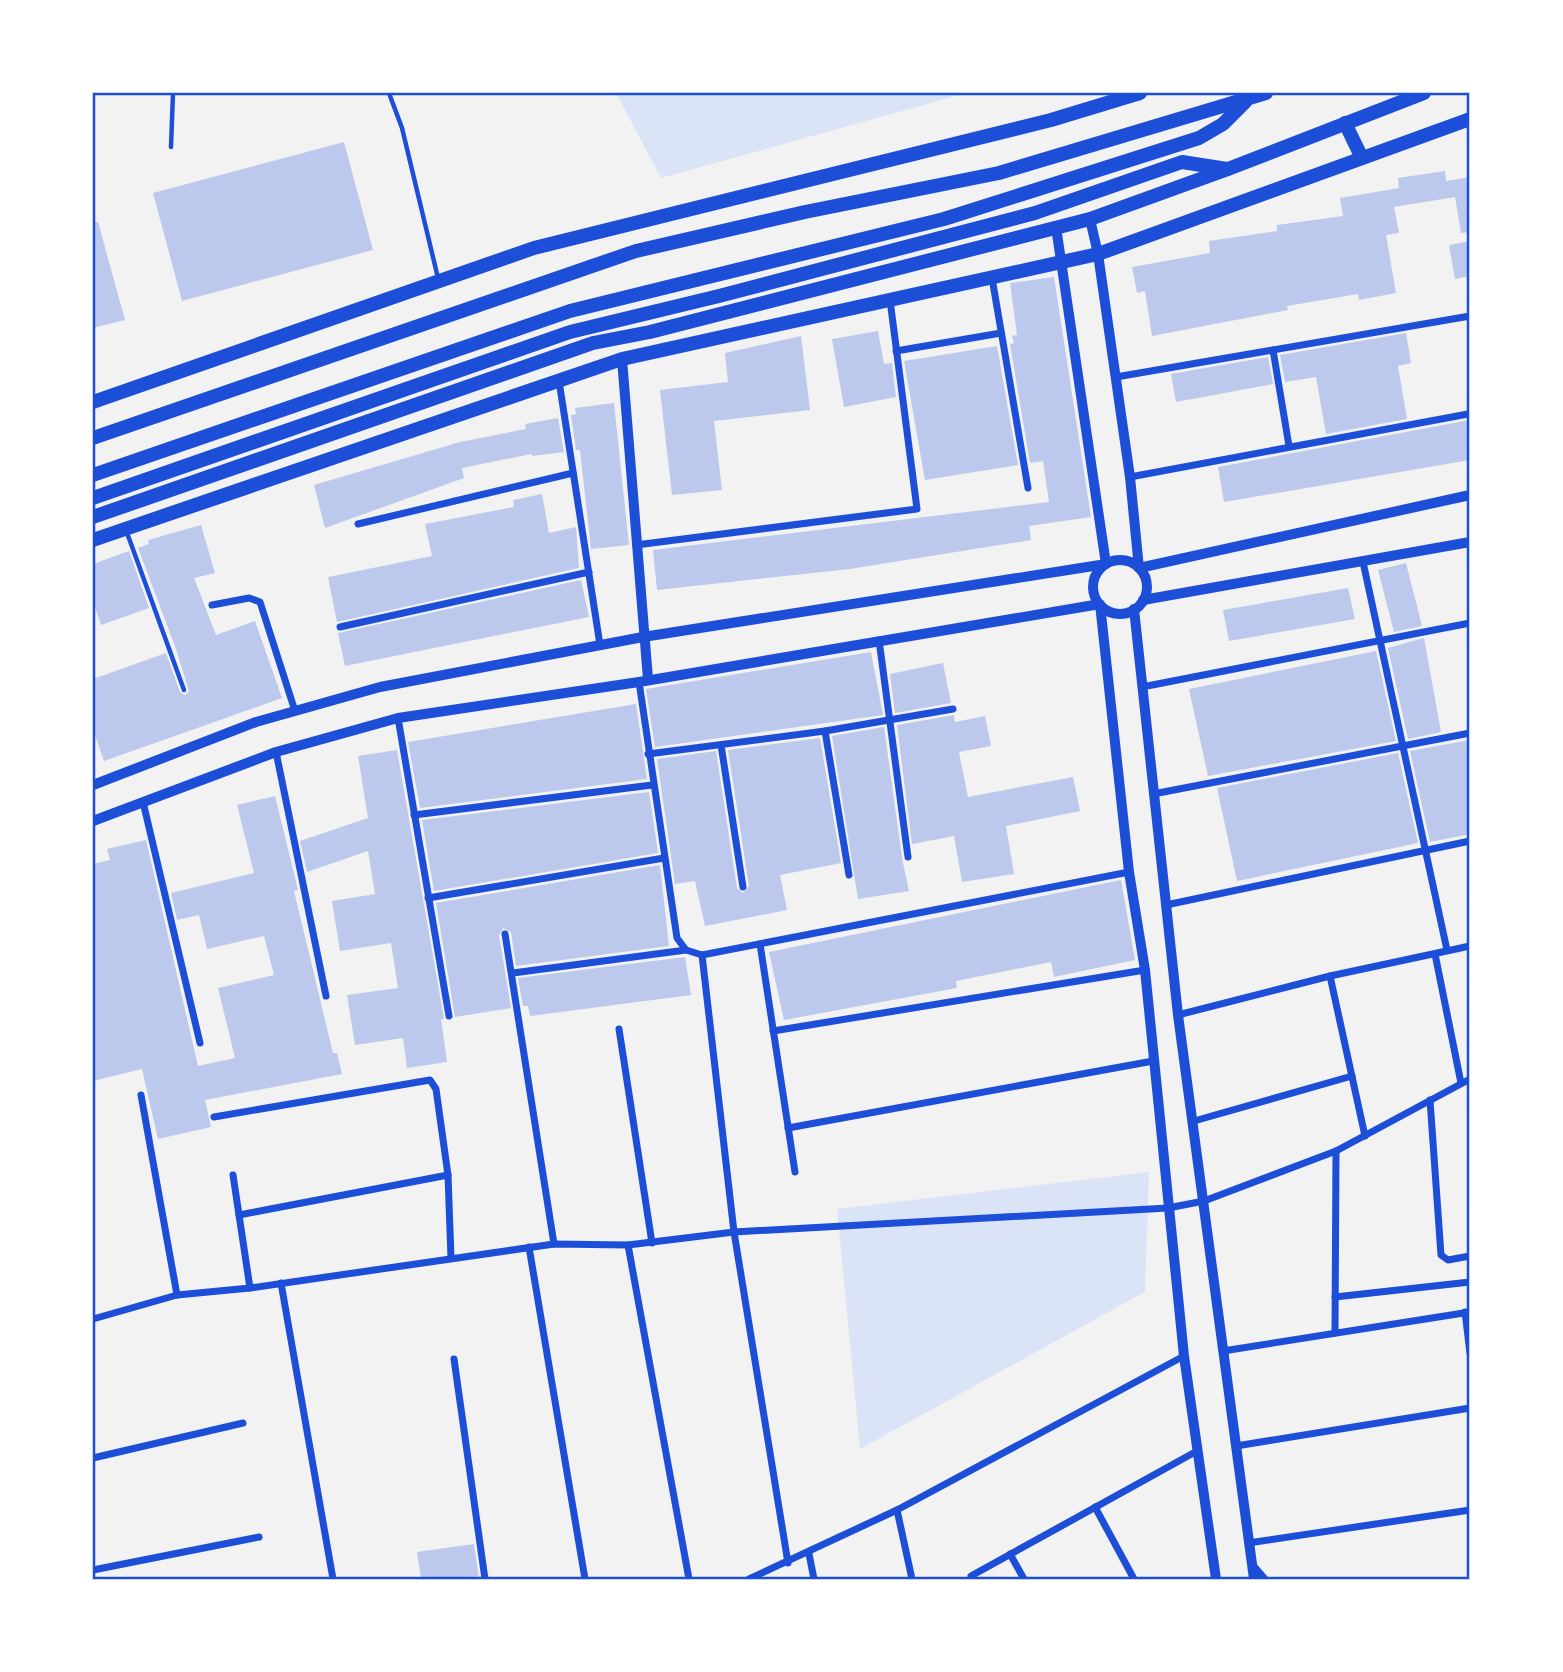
<svg xmlns="http://www.w3.org/2000/svg" width="1563" height="1672" font-family="'Open Sans',sans-serif">
  <style>
    .green { fill: #dbe4f7 }
    .building { fill: #bdc9ec }
    .lines { fill: none; stroke-linecap: round; stroke-linejoin: round }
    .service { stroke: #1d4ed8; stroke-width: 4.5 }
    .minor { stroke: #1d4ed8; stroke-width: 7 }
    .tertiary { stroke: #1d4ed8; stroke-width: 10 }
    .primary { stroke: #1d4ed8; stroke-width: 14 }
    .neatline { fill: none; stroke: #1d4ed8; stroke-width: 2.5 }
  </style>
  <rect width="100%" height="100%" fill="#f2f2f2"/>
  <g class="green">
    <polygon points="616,93 967,93 661,178"/>
    <polygon points="1149,1172 1145,1292 860,1449 837,1209"/>
  </g>
  <g class="building">
    <polygon points="344,142 373,250 182,301 153,193"/>
    <polygon points="1445,171 1446,181 1470,177 1470,232 1461,233 1455,197 1394,207 1399,233 1386,235 1396,293 1359,300 1358,294 1287,306 1288,310 1152,336 1145,291 1137,293 1132,267 1210,253 1209,241 1277,231 1277,225 1343,216 1340,198 1399,188 1398,178"/>
    <polygon points="93,222 98,222 125,320 93,328"/>
    <polygon points="1470,241 1470,276 1455,279 1449,245"/>
    <polygon points="1054,277 1091,517 1029,526 1031,540 850,569 657,590 653,550 1049,502 1043,461 1030,463 1010,344 1014,343 1012,336 1017,335 1010,283"/>
    <polygon points="878,331 884,364 892,363 896,397 844,407 832,339"/>
    <polygon points="1406,333 1411,363 1398,366 1407,419 1326,434 1316,377 1285,382 1280,355"/>
    <polygon points="801,336 810,410 714,421 722,490 672,495 660,390 728,382 725,353"/>
    <polygon points="997,346 1018,465 925,480 904,361"/>
    <polygon points="1268,357 1273,384 1176,402 1171,374"/>
    <polygon points="614,403 629,545 591,549 580,450 576,450 571,415 576,414 575,408"/>
    <polygon points="558,418 564,452 532,456 531,454 462,468 464,478 325,528 314,485 460,442 526,429 525,424"/>
    <polygon points="1470,420 1470,460 1224,502 1218,467"/>
    <polygon points="542,494 549,533 576,527 579,568 337,622 328,577 432,556 425,524 514,507 513,500"/>
    <polygon points="201,525 215,573 194,578 216,635 255,621 282,698 104,761 93,729 93,679 166,653 180,692 185,695 189,691 176,649 138,548 149,544 148,540"/>
    <polygon points="129,551 149,608 101,625 93,601 93,564"/>
    <polygon points="1406,563 1422,626 1394,632 1378,570"/>
    <polygon points="581,580 589,617 345,666 338,633"/>
    <polygon points="1348,588 1355,619 1229,641 1223,610"/>
    <polygon points="1424,638 1441,732 1408,739 1388,648"/>
    <polygon points="1376,651 1396,741 1208,776 1189,689"/>
    <polygon points="871,652 883,715 655,747 646,689"/>
    <polygon points="943,663 951,703 895,713 890,674"/>
    <polygon points="636,704 647,779 420,808 408,742"/>
    <polygon points="954,715 955,722 985,716 991,746 959,752 968,797 1073,777 1080,811 1006,826 1014,874 962,882 954,836 912,844 897,725"/>
    <polygon points="884,727 902,858 909,891 858,899 832,736"/>
    <polygon points="820,738 841,863 780,875 787,910 705,926 695,881 675,884 657,759 716,751 737,888 743,893 749,886 728,750"/>
    <polygon points="1470,740 1470,834 1430,842 1410,751"/>
    <polygon points="397,750 444,1019 441,1019 447,1062 407,1068 403,1038 355,1045 347,995 398,988 391,943 340,951 332,901 375,894 368,851 307,872 300,841 368,818 358,756"/>
    <polygon points="1398,753 1418,843 1237,881 1217,788"/>
    <polygon points="649,792 658,853 434,891 422,820"/>
    <polygon points="275,796 298,890 294,891 333,1053 337,1053 342,1074 205,1100 211,1127 158,1139 142,1069 93,1081 93,864 110,860 107,849 146,840 198,1066 235,1058 218,988 274,975 264,936 207,949 199,915 177,920 171,893 254,873 237,805"/>
    <polygon points="660,865 669,946 516,966 511,932 503,928 499,935 511,1008 455,1017 436,903"/>
    <polygon points="1121,880 1135,960 1054,977 1051,962 956,981 957,988 784,1020 769,952"/>
    <polygon points="685,957 691,995 530,1016 528,1006 523,1006 518,978"/>
    <polygon points="474,1544 479,1579 421,1579 417,1552"/>
  </g>
  <g class="lines">
    <g class="service">
      <polyline points="389,93 402,128 438,278"/>
      <polyline points="171,147 173,93"/>
      <polyline points="126,530 184,690"/>
    </g>
    <g class="minor">
      <polyline points="992,278 1028,488"/>
      <polyline points="1273,350 1289,446"/>
      <polyline points="896,351 1001,333"/>
      <polyline points="1116,377 1470,316"/>
      <polyline points="559,381 600,645"/>
      <polyline points="1130,477 1468,414"/>
      <polyline points="358,524 573,473"/>
      <polyline points="636,545 917,509 890,300"/>
      <polyline points="1363,562 1447,950"/>
      <polyline points="212,605 249,598 260,602 295,711"/>
      <polyline points="340,627 589,572"/>
      <polyline points="879,640 908,857"/>
      <polyline points="639,682 677,938 686,950 702,955 1129,872"/>
      <polyline points="1142,687 1470,623"/>
      <polyline points="398,718 449,1016"/>
      <polyline points="825,731 849,875"/>
      <polyline points="721,745 743,887"/>
      <polyline points="276,752 326,996"/>
      <polyline points="648,754 825,731 953,709"/>
      <polyline points="1153,794 1470,733"/>
      <polyline points="143,802 200,1043"/>
      <polyline points="414,815 652,785"/>
      <polyline points="428,898 664,858"/>
      <polyline points="1166,905 1470,841"/>
      <polyline points="505,934 554,1244"/>
      <polyline points="760,944 795,1172"/>
      <polyline points="1435,954 1461,1083"/>
      <polyline points="702,955 734,1232 788,1563"/>
      <polyline points="513,973 686,950"/>
      <polyline points="1330,976 1365,1136"/>
      <polyline points="1178,1015 1330,976 1470,946"/>
      <polyline points="619,1029 652,1243"/>
      <polyline points="773,1031 1145,970"/>
      <polyline points="141,1095 177,1295"/>
      <polyline points="1430,1100 1441,1255 1448,1260 1470,1256"/>
      <polyline points="214,1117 430,1080 436,1089 448,1175 451,1258"/>
      <polyline points="1194,1121 1352,1076"/>
      <polyline points="788,1128 1153,1061"/>
      <polyline points="233,1175 250,1288"/>
      <polyline points="239,1215 448,1175"/>
      <polyline points="628,1245 689,1579"/>
      <polyline points="529,1247 585,1579"/>
      <polyline points="281,1283 333,1579"/>
      <polyline points="1335,1297 1470,1282"/>
      <polyline points="1465,1312 1470,1353"/>
      <polyline points="93,1319 177,1295 250,1288 554,1244 628,1245 734,1232 1168,1208 1204,1201 1336,1151 1470,1079"/>
      <polyline points="1335,1333 1336,1151"/>
      <polyline points="1223,1351 1470,1312"/>
      <polyline points="454,1359 485,1579"/>
      <polyline points="1236,1446 1470,1408"/>
      <polyline points="93,1458 243,1423"/>
      <polyline points="1095,1507 1134,1579"/>
      <polyline points="897,1510 912,1579"/>
      <polyline points="1248,1543 1470,1510"/>
      <polyline points="809,1554 814,1579"/>
      <polyline points="1010,1554 1024,1579"/>
      <polyline points="1252,1564 1265,1579"/>
      <polyline points="93,1570 259,1537"/>
      <polyline points="971,1576 1197,1451"/>
      <polyline points="749,1579 897,1510 1184,1356"/>
    </g>
    <g class="tertiary">
      <polyline points="1090,219 1098,254 1130,477 1139,568 1470,495"/>
      <polyline points="622,359 648,679"/>
      <circle cx="1120" cy="587" r="27"/>
      <polyline points="1143,600 1470,542"/>
      <polyline points="1134,609 1178,1015 1254,1579"/>
      <polyline points="93,785 256,722 380,687 643,637 1106,564 1056,227"/>
      <polyline points="93,821 276,752 398,718 639,682 1100,604 1129,872 1145,970 1184,1356 1216,1579"/>
    </g>
    <g class="primary">
      <polyline points="1345,123 1362,158"/>
      <polyline points="93,402 534,248 1051,120 1140,93"/>
      <polyline points="93,438 636,251 805,212 999,173 1266,93"/>
      <polyline points="93,475 570,311 944,219 1199,138 1223,124 1245,102"/>
      <polyline points="93,498 570,332 719,296 1035,213 1182,162 1227,169"/>
      <polyline points="93,517 593,343 650,332 1090,219 1228,169 1424,93"/>
      <polyline points="93,540 622,359 1098,254 1470,119"/>
    </g>
  </g>
  <rect width="1563" height="1672" fill="none" stroke="#ffffff" stroke-width="189"/>
  <rect x="94" y="94" width="1374" height="1484" class="neatline"/>
</svg>
